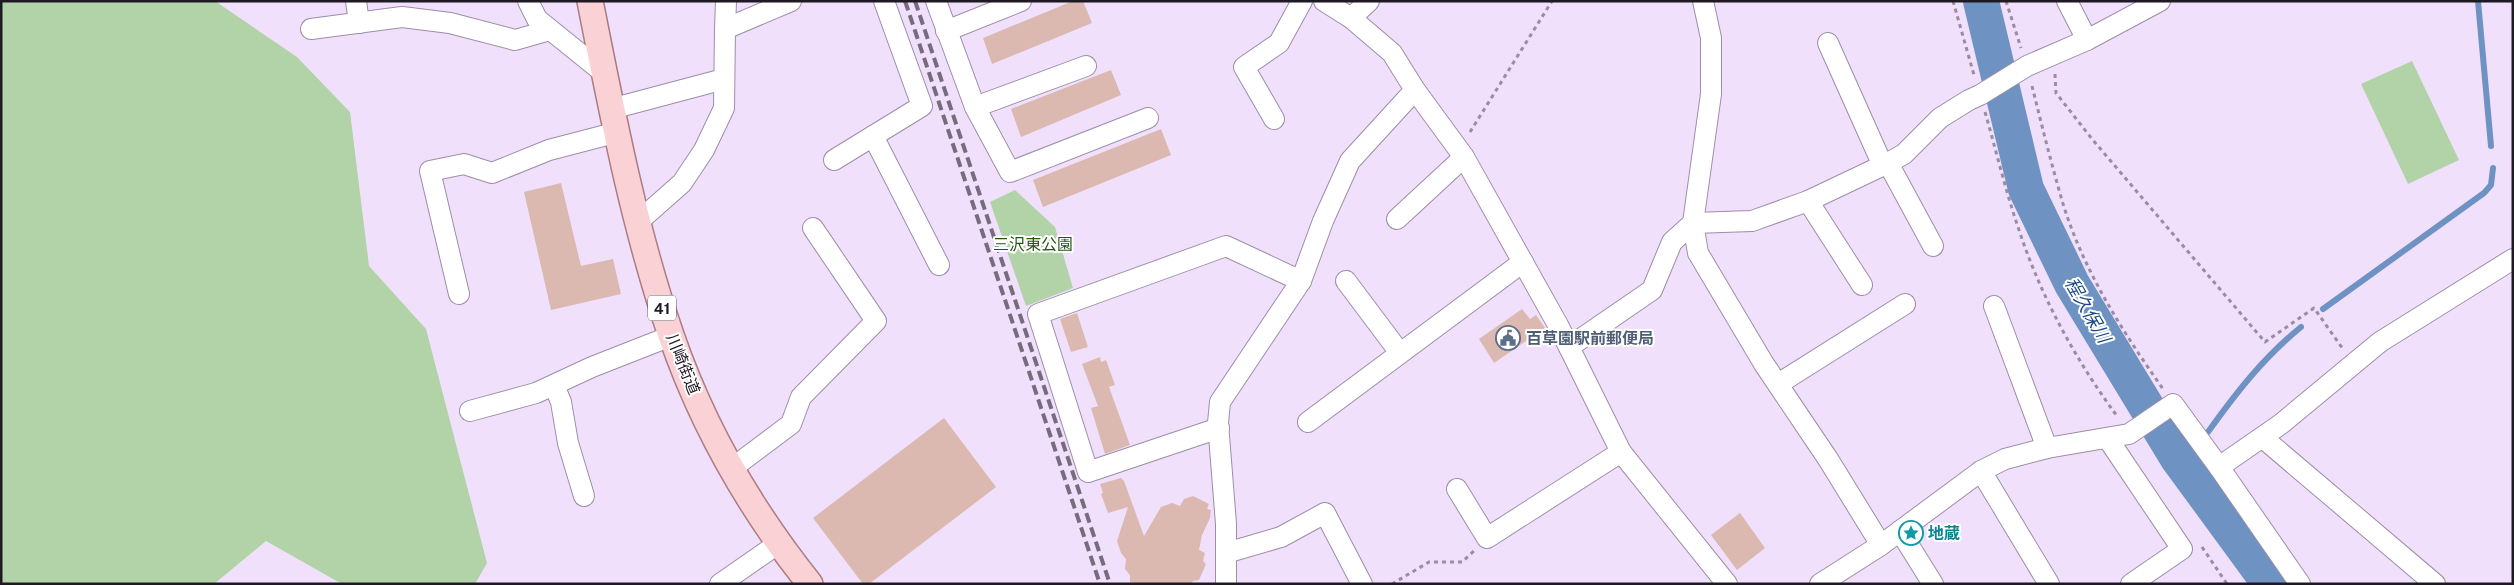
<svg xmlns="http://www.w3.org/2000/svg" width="2514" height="585" font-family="'Public Sans','Noto Sans JP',sans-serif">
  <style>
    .green { fill: #b2d3a7 }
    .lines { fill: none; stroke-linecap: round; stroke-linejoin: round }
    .stream { stroke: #6e92c1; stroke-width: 6 }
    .river { stroke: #6e92c1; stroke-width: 36 }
    .building { fill: #dbb9b1 }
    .minor-casing { stroke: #9c8ea7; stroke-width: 22 }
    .major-casing { stroke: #ab7c83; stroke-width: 28 }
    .path { stroke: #998da1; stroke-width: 3; stroke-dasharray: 4 4; stroke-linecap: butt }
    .minor { stroke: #fff; stroke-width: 20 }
    .major { stroke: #fad1d4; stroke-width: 25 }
    .rail { stroke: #776c7e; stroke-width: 4; stroke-dasharray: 10 5; stroke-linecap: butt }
    .labels { text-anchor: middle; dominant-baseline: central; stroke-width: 4; stroke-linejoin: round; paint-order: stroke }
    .shield { fill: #fff; stroke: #625e65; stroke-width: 1 }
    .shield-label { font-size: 15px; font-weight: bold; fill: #1f1923 }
    .park-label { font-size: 16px; fill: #25550f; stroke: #fff }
    .service-label { font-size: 16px; font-weight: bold; fill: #4e5e75; stroke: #fff; text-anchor: start }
    .street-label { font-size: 16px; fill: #1f1923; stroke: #fff }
    .culture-label { font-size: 16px; font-weight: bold; fill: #0d838f; stroke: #fff; text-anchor: start }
    .water-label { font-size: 18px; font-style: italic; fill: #194984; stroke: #fff }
  </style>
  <rect width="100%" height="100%" fill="#f0e0fc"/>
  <g class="green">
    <polygon points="1,1 215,1 297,57 350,112 369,266 426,329 487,563 475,584 342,584 266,541 214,584 1,584"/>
    <polygon points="2412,61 2459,160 2408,184 2361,84"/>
    <polygon points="1015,190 1055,227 1073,288 1026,306 990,202"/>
  </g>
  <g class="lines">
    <g class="stream">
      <polyline points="2478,1 2491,146"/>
      <polyline points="2323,309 2484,193 2491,185 2493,168"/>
      <path d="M2208,432c28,-39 55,-74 93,-105"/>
      <polyline points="2182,463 2191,452"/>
    </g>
    <polyline class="river" points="1981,1 2026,189 2072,284 2177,457 2270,584"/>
  </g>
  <g class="building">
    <polygon points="1073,1 1083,1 1092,23 992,64 983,38"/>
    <polygon points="1111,70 1121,95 1021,137 1011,109"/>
    <polygon points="1161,129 1171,155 1043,207 1033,180"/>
    <polygon points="561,183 581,266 613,259 621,294 551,310 524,192"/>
    <polygon points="1522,309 1530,319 1536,315 1545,328 1494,363 1479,339"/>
    <polygon points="1077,313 1088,347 1071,352 1060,319"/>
    <polygon points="1100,357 1101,362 1106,360 1115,385 1109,387 1130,445 1105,454 1091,408 1098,406 1082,364"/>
    <polygon points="944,418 996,487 869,584 863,584 813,518"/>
    <polygon points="1121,478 1124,481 1144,536 1161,507 1172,503 1180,506 1184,499 1193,496 1209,504 1207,509 1211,510 1210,518 1202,535 1199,550 1205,553 1203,561 1206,564 1199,580 1193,581 1191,584 1130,584 1130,575 1125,569 1126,559 1121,553 1117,541 1128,507 1108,513 1101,494 1103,493 1100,484"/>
    <polygon points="1740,513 1765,548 1737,570 1711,535"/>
  </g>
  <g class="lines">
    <defs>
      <g id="minor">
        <polyline points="356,1 359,23"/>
        <polyline points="528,1 537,19 604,73"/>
        <polyline points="936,1 975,107 1010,172 1148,118"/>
        <polyline points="2067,1 2087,40"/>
        <polyline points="1351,18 1369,1"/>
        <polyline points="311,29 402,17 450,23 515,40 550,30"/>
        <polyline points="725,29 726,1"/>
        <polyline points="946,31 1021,1"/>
        <polyline points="1828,43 1883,166"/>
        <polyline points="1415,90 1464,157 1558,325 1621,452 1727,584"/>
        <polyline points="975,107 1086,66"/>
        <polyline points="611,109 724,79"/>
        <polyline points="1274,119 1244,67 1279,43 1302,1"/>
        <polyline points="873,136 939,265"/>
        <polyline points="834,160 922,106 884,1"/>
        <polyline points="1888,163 1933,246"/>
        <polyline points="1808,201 1862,285"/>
        <polyline points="1397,219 1464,157"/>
        <polyline points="639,221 682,183 704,150 724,108 725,29 791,1"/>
        <polyline points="1346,281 1400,353"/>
        <polyline points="459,294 430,171 464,164 492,173 549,150 618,132"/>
        <polyline points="1994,306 2047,448"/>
        <polyline points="1569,347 1652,290 1672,242 1693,223 1711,94 1711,38 1703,1"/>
        <polyline points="1778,384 1905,304"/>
        <polyline points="554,385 561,402 568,443 584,496"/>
        <polyline points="470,411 536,393 592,367 671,336"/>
        <polyline points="1308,422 1523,262"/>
        <polyline points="1219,428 1088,472 1038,314 1226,246 1301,281"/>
        <polyline points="2263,438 2435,584"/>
        <polyline points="2108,439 2182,549 2131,584"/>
        <polyline points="2219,467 2300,584"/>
        <polyline points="731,469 791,424 801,397 876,321 813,228"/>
        <polyline points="1981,471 2049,584"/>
        <polyline points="1457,489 1487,538 1621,452"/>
        <polyline points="1900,531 1933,584"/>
        <polyline points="1881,545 1828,459 1764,364 1698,253 1693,223 1752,221 1808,201 1888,163 1904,154 1940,118 1969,100 1980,95 2027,66 2087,40 2160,1"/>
        <polyline points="1226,553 1281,537 1325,513 1362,584"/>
        <polyline points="720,584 779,543"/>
        <polyline points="1226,584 1226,524 1218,423 1220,402 1301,281 1323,221 1350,161 1415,90 1392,53 1351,18 1324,1"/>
        <polyline points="1820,584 1881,545 1981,471 2005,459 2047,448 2129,434 2173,404 2219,467 2281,424 2380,342 2513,259"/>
      </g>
      <path id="major" d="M590,1c22,111 44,227 81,334 31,90 79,174 139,249"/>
    </defs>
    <use href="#minor" class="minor-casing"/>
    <use href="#major" class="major-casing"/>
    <g class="path">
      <polyline points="1953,1 1974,75"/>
      <polyline points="2006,1 2021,48"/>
      <polyline points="2055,74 2056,93 2092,139 2265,342 2314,308 2343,349"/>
      <path d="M2032,86c10,40 20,81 32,121 21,66 59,125 99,182"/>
      <path d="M1985,112c11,38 20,77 33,115 22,68 57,132 99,189"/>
      <polyline points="1470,132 1552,1"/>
      <polyline points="2202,547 2227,584"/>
      <polyline points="1392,584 1429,562 1462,562 1474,551"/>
    </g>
    <use href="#minor" class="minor"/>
    <use href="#major" class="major"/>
    <g class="rail">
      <polyline points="905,1 1100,584"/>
      <polyline points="915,1 1110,584"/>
    </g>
  </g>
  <defs>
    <symbol id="civic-ring" viewBox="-11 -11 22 22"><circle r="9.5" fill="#fff" stroke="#5c6f8a" stroke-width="1.5"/><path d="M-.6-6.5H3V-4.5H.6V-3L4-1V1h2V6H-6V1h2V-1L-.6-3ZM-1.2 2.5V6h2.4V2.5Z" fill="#5c6f8a"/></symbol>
    <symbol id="sight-ring" viewBox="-11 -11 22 22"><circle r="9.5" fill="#fff" stroke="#0f9aa8" stroke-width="1.5"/><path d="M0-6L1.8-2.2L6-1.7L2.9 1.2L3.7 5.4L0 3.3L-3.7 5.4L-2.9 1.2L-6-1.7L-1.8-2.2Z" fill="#0f9aa8"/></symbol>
  </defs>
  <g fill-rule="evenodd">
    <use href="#civic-ring" x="1494" y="324" width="28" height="28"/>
    <use href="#sight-ring" x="1897" y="519" width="28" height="28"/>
  </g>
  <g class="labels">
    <rect class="shield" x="648" y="295.5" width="28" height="25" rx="4"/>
    <g class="shield-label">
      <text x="662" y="308">41</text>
    </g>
    <g class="park-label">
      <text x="1033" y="244">三沢東公園</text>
    </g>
    <g class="service-label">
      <text x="1526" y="338">百草園駅前郵便局</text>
    </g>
    <g class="street-label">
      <text transform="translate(683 364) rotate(68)">川崎街道</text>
    </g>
    <g class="culture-label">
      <text x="1928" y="533">地蔵</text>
    </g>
    <g class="water-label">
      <text transform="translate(2088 310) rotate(60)">程久保川</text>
    </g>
  </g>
  <rect width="2514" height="585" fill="none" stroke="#1f1923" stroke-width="5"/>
</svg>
